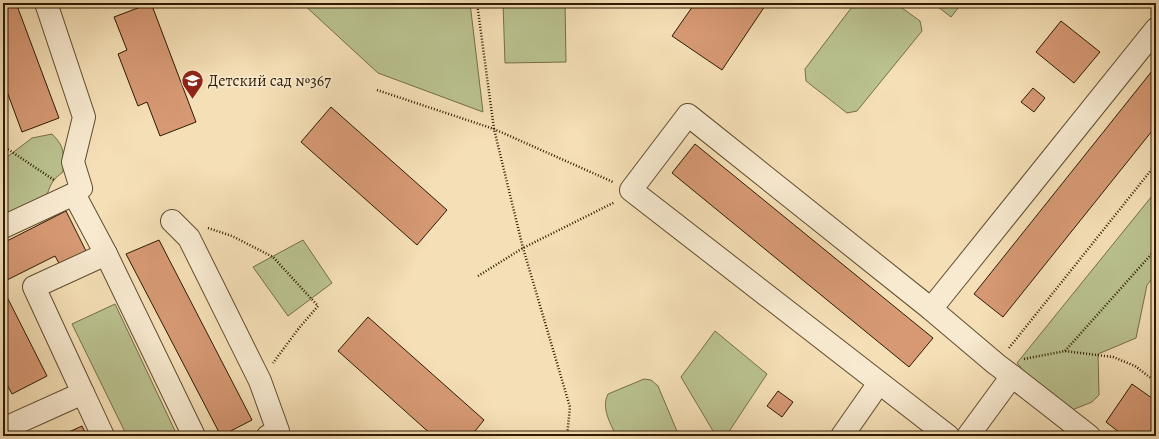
<svg xmlns="http://www.w3.org/2000/svg" width="1159" height="439" font-family="Alegreya,serif">
  <style>
    .green { fill: #bac290; stroke: #746e48 }
    .building { fill: #d69974; stroke: #2e1b00 }
    .lines { fill: none; stroke-linecap: round; stroke-linejoin: round }
    .minor-casing { stroke: #604c2e; stroke-width: 24 }
    .path { stroke: #2e1b00; stroke-width: 2.5; stroke-dasharray: 1 2; stroke-linecap: butt }
    .minor { stroke: #f8ead0; stroke-width: 22 }
    .labels { text-anchor: middle; dominant-baseline: central; stroke-width: 3; stroke-linejoin: round; paint-order: stroke }
    .poi-label { font-size: 16px; fill: #2e1b00; stroke: #f8ead0; text-anchor: start }
  </style>
  <rect width="100%" height="100%" fill="#f5dfb6"/>
  <filter id="stains"><feTurbulence type="fractalNoise" baseFrequency=".005" numOctaves="4"/><feColorMatrix values="0 0 0 0 .2 0 0 0 0 .09 0 0 0 0 .02 0 0 0 .5 -.17"/></filter>
  <radialGradient id="worn" r=".72"><stop offset=".6" stop-color="#630" stop-opacity="0"/><stop offset="1" stop-color="#630" stop-opacity=".3"/></radialGradient>
  <g class="green">
    <polygon points="302,3 470,3 483,112 378,73"/>
    <polygon points="503,3 565,3 566,62 505,63"/>
    <polygon points="855,3 895,3 920,21 922,31 857,111 847,113 806,81 805,69"/>
    <polygon points="933,3 962,3 951,17"/>
    <path d="M52,134c15,15 10,19 11,38 -11,8 -13,13 -17,26l-43,21v-63l4,1 25,-19z"/>
    <polygon points="1156,191 1156,274 1147,285 1136,338 1098,354 1099,395 1092,402 1067,412 1057,409 1017,363"/>
    <polygon points="303,240 332,283 288,316 253,267"/>
    <polygon points="115,304 176,433 170,436 127,436 72,324"/>
    <polygon points="715,331 767,374 726,436 716,436 681,377"/>
    <path d="M644,379l7,1 7,6 21,50h-63c-6,-14 -15,-28 -8,-42z"/>
  </g>
  <g class="building">
    <polygon points="3,3 16,3 59,118 22,132 3,81"/>
    <polygon points="151,3 196,122 160,136 147,102 138,106 118,54 127,50 114,17"/>
    <polygon points="695,3 767,3 722,70 672,36"/>
    <polygon points="1061,21 1100,52 1074,83 1036,52"/>
    <polygon points="1156,66 1156,126 1003,317 974,294"/>
    <polygon points="1033,88 1045,98 1034,112 1021,102"/>
    <polygon points="331,107 447,210 417,245 301,142"/>
    <polygon points="695,144 933,338 909,367 672,173"/>
    <polygon points="66,211 87,253 61,267 55,256 3,282 3,243"/>
    <polygon points="159,240 252,420 221,436 126,254"/>
    <polygon points="3,289 47,376 12,394 3,377"/>
    <polygon points="368,317 484,420 471,436 433,436 338,351"/>
    <polygon points="1132,384 1156,401 1156,436 1124,436 1106,422"/>
    <polygon points="778,391 793,402 782,417 767,406"/>
    <polygon points="82,426 87,436 60,436"/>
  </g>
  <g class="lines">
    <defs>
      <g id="minor">
        <polyline points="172,221 189,238 260,381 278,431 268,436"/>
        <polyline points="3,227 74,194 81,188 73,162 84,117 46,3"/>
        <polyline points="106,254 194,436"/>
        <polyline points="931,309 1156,29"/>
        <polyline points="1012,376 1089,436"/>
        <polyline points="83,393 103,436"/>
        <polyline points="3,429 83,393 34,287 106,254 74,194"/>
        <polyline points="842,436 879,383"/>
        <polyline points="948,436 631,190 688,115 931,309 996,364 1012,376 968,436"/>
      </g>
    </defs>
    <use href="#minor" class="minor-casing"/>
    <g class="path">
      <polyline points="477,3 494,129 523,248 570,407 567,436"/>
      <polyline points="377,90 494,129 613,182"/>
      <polyline points="3,146 54,180"/>
      <polyline points="208,228 232,236 273,257 318,306 299,328 273,363"/>
      <polyline points="478,276 523,248 615,202"/>
      <polyline points="1009,348 1156,164"/>
      <polyline points="1065,351 1156,249"/>
      <polyline points="1024,359 1065,351 1113,357 1135,366 1156,382"/>
    </g>
    <use href="#minor" class="minor"/>
  </g>
  <defs>
    <symbol id="school-pin" viewBox="-11 -11 22 30"><path d="M0 17L-7.5 6A9.5 9.5 0 1 1 7.5 6Z" fill="#8f2418" stroke="#f8ead0"/><path d="M0-5L7-2L0 1L-7-2ZM-4 1L0 2.5L4 1V4Q0 6-4 4Z" fill="#fff"/></symbol>
  </defs>
  <g fill-rule="evenodd">
    <use href="#school-pin" x="180" y="68" width="25" height="34"/>
  </g>
  <g class="labels">
    <g class="poi-label">
      <text x="208" y="81">Детский сад №367</text>
    </g>
  </g>
  <rect width="1159" height="439" fill="none" stroke="#f5dfb6" stroke-width="16"/>
  <rect x="4" y="4" width="1151" height="431" fill="none" stroke="#2e1b00" stroke-width="2"/>
  <rect x="8" y="8" width="1143" height="423" fill="none" stroke="#2e1b00"/>
  <rect width="100%" height="100%" filter="url(#stains)"/>
  <rect width="100%" height="100%" fill="url(#worn)"/>
</svg>
